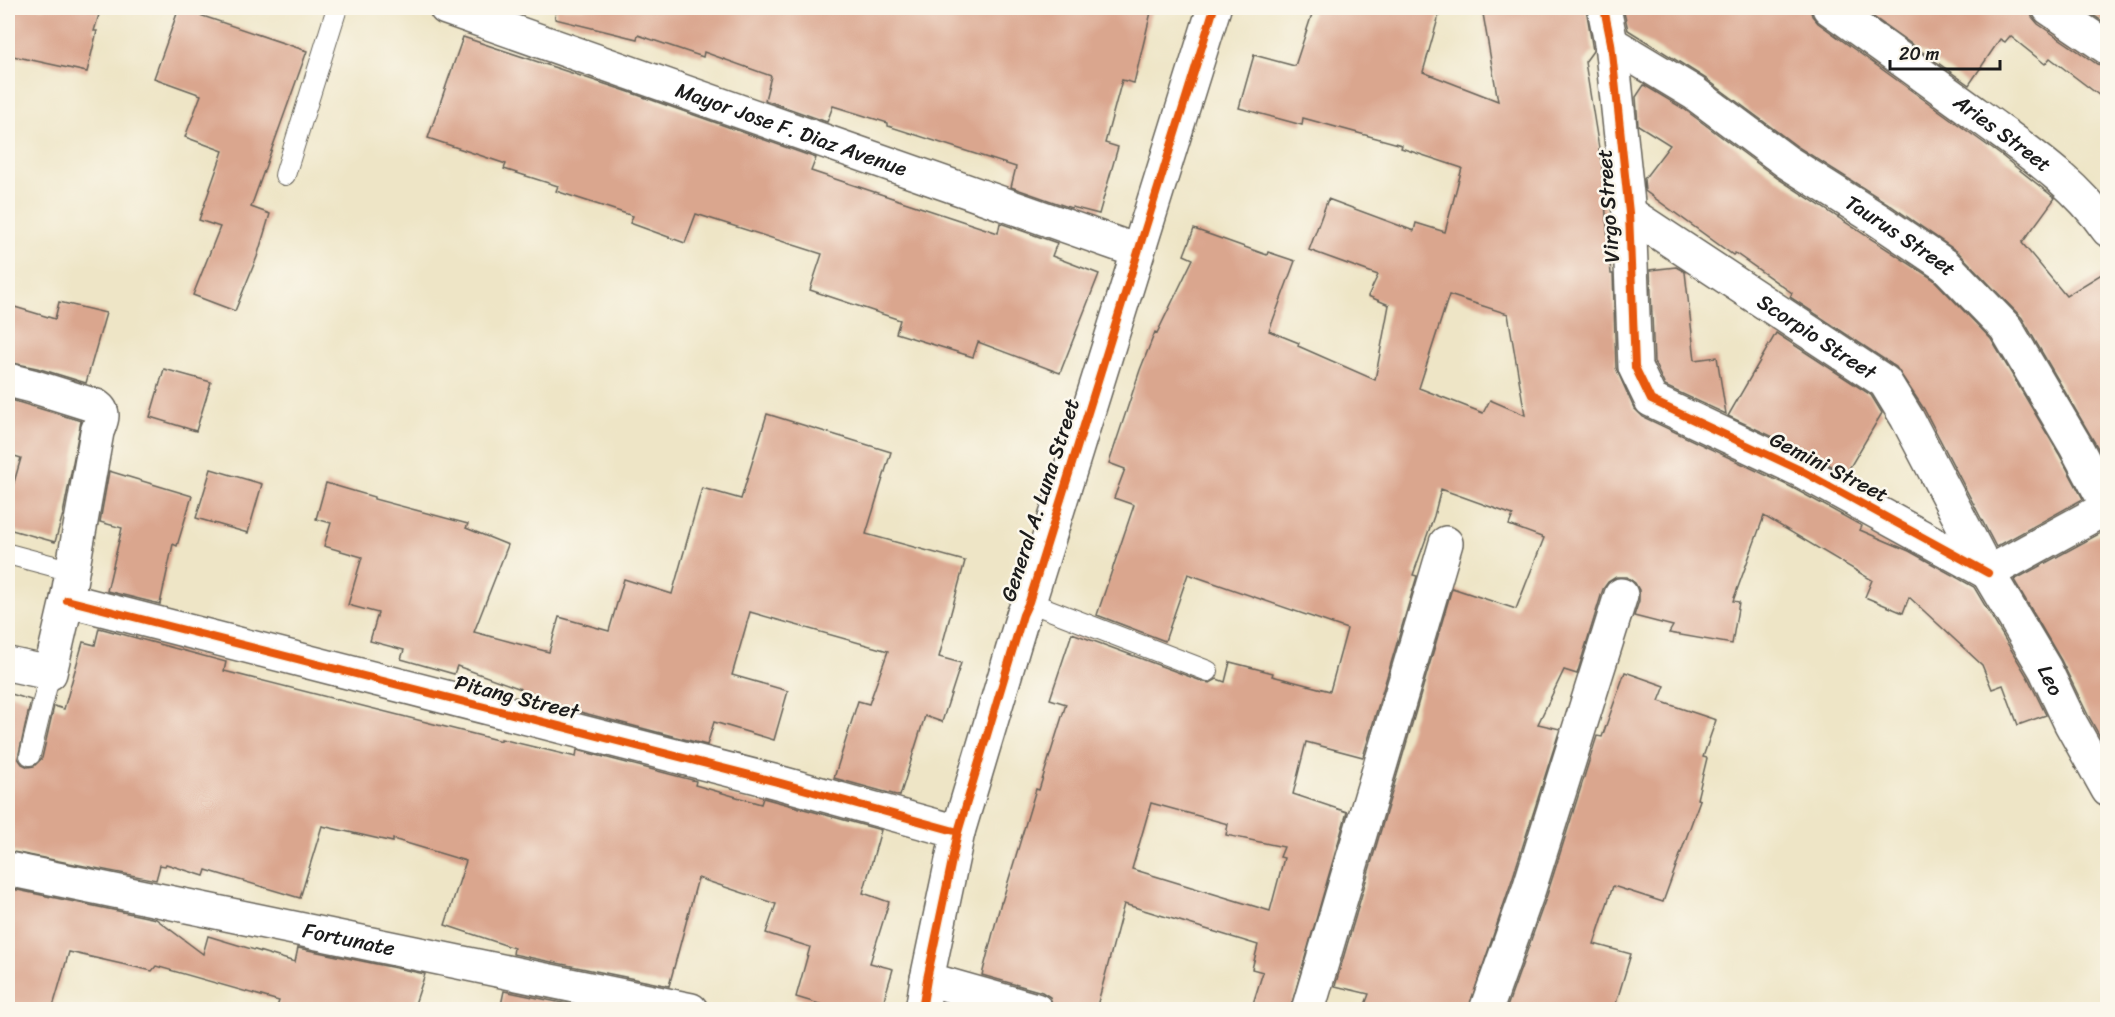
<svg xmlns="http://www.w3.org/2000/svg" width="2115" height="1017" font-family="Sriracha,sans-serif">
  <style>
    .building { fill: #daa68e; fill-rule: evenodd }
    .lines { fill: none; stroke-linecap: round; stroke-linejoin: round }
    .lane-casing { stroke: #666258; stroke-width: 22 }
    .street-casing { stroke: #666258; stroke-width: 36 }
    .secondary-casing { stroke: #666258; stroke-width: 36 }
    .primary-casing { stroke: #666258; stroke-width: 36 }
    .lane { stroke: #fff; stroke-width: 20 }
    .street { stroke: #fff; stroke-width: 33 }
    .secondary { stroke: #fff; stroke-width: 33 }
    .primary { stroke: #fff; stroke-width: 33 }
    .cycleway-casing { stroke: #fbf7ec; stroke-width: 11 }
    .cycleway { stroke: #e8590c; stroke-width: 8 }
    .labels { text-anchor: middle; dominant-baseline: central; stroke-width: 5; stroke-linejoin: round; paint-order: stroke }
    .street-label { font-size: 21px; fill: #1c1c1c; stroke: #fbf7ec }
  </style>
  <rect width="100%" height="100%" fill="#fbf7ec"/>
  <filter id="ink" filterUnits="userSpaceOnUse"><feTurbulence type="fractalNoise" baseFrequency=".0167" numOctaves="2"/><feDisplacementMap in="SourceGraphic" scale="12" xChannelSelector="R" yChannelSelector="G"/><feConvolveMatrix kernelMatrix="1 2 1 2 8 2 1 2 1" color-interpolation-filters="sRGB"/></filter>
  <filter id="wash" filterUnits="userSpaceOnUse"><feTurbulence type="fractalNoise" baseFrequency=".008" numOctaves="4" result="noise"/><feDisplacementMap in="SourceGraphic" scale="24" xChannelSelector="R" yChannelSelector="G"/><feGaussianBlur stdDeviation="1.35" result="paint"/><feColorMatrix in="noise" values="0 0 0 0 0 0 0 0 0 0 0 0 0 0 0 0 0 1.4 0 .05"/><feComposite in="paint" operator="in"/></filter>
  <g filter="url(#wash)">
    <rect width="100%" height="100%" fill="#eee5c6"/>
    <g id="blocks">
      <g class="building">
        <polygon points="13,8 101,8 94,31 97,31 87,72 8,55 8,31"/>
        <polygon points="179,8 307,51 251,207 270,214 257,257 235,311 193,295 220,227 199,220 223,151 185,137 201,95 154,78"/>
        <polygon points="556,8 1152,8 1134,83 1122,80 1105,143 1118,147 1099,214 1072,207 1071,208 1011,187 1016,167 888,126 888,123 833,106 827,122 765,100 771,76 704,52 703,57 638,35 637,39 555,19"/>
        <path d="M1314,8h127l-18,64 75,29 -16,-93h104l7,43 -8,11 17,105 9,107h2l3,94 18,40 9,9 148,70 71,39 -2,4 49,21 65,36 54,91 18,37 -28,10 -15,-40 -11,4 -10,-24 -73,-68 -6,16 -38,-16 7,-17 -108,-64 -31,85 6,1 -7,42 -63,-11 4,-7 -39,-10 5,-15v-11l-4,-7 -8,-6h-11l-8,5 -5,7 -26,85 -13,-4 -26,54 22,5 -49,154 -43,127h-105l6,-16 -34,-8 117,-398 64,21 28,-71 -35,-13 4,-10 -72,-26 -7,27 -21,59 4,1 -54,181 -57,-15 -13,52 54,18 -57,198h-39l12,-38 -11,-3 6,-24 -134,-41 -28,106h-42l-4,-13 -8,-5 -60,-17 19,-73h1l34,-113 3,1 27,-86 -16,-5 22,-66 132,49 6,1 7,-4 8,3 5,-20 43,11 -1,3 58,15 17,-62 -159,-55 -23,67 -68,-26 37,-110 -20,-7 11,-29 -16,-6 31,-93 15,-38 2,1 36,-74 -9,-4 10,-26 73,26 1,-3 27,9 -26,70 30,12 -1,3 77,34 14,-75 -21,-9 10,-21 -69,-25 19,-51 86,32 2,-8 29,9 17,-64 -61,-20 1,-3 -99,-27 -1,7 -63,-17 15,-53 41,11zM1449,295l59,19 17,101 -35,-15 -7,13 -64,-25zM1151,803l77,21 -2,11 58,12 -4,10 4,1 -14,53 -138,-42z"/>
        <polygon points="1623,8 1810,8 1812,16 1818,23 2002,156 2051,195 2055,198 2022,243 2066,296 2108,270 2108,444 2099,450 2022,318 1958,252 1887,203 1798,147 1705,78 1628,30"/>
        <polygon points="1861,8 2030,8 2032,17 2038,24 2097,64 2108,67 2108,102 2050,58 2045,64 2010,36 2005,42 2000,39 1969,85"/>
        <polygon points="2082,8 2108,8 2108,25"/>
        <polygon points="463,37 629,92 816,158 811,171 998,233 1000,223 1057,243 1052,256 1099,274 1060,373 978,342 973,357 896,333 900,320 810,290 822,254 696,214 685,243 630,223 633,216 556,191 558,186 504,169 506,164 428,138"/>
        <polygon points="1644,85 1684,109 1777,178 1933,279 1991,339 2059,454 2083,499 1996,547 1924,409 1896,367 1790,297 1792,293 1735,253 1733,255 1645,191 1644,179 1670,145 1638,125 1636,97"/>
        <polygon points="1676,267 1685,272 1695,360 1717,357 1726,414 1665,386 1654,362 1650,270"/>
        <polygon points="59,302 106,313 86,383 37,368 8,362 8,305 55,319"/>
        <polygon points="1776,333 1871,395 1882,413 1846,474 1808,453 1728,416"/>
        <polygon points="164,369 211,382 196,431 150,417"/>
        <polygon points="8,399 81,421 63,514 55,542 8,529 8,503 21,458 8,454"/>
        <polygon points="767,414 891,452 866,534 965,561 939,657 961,663 942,722 925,716 900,796 834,778 858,701 869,704 888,651 750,612 732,675 788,691 774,740 714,722 707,745 584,713 519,694 521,689 457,666 454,674 401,659 404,650 370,641 378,613 348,605 362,557 324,546 331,523 316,519 326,483 374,497 374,499 468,524 466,528 508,545 474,632 549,652 559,617 609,631 624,579 672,594 702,488 741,499"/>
        <polygon points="211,469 262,484 248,533 196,518"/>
        <polygon points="109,471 192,496 177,546 173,544 160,604 107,591 122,528 100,522"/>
        <polygon points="2108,529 2108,751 2088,715 2061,660 2014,580"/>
        <polygon points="99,628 226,662 224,671 501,741 501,739 576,757 577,750 696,781 695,785 761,804 763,798 881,830 863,893 889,902 870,963 893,969 881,1010 839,1010 796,997 810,947 766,933 776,904 698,878 669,986 513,954 514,948 445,925 466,861 393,839 393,842 322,826 300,898 206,870 204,876 166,864 165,866 160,865 156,880 8,851 8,693 31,700 18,758 22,764 28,767 34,766 42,758 54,706 64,709 83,642 95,645"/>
        <polygon points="1625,672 1665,686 1659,701 1716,720 1703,757 1707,758 1697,799 1700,800 1663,902 1613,886 1594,944 1631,954 1614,1010 1506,1010 1547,895 1597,736 1602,737"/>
        <polygon points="8,888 156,919 203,954 208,936 295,962 298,948 425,974 413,1010 276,1010 279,1001 156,966 152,971 69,952 52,1010 8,1010"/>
        <polygon points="504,991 596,1010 500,1010"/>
      </g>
    </g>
  </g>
  <g filter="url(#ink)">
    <use href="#blocks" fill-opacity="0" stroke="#666258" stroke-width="1.5"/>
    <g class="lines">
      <defs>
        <g id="lane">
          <polyline points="285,175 337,8"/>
          <polyline points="8,554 72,571"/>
          <polyline points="1029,602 1208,671"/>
          <polyline points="30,755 50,673"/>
        </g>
        <g id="street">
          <polyline points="1604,8 1611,43 1629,213 1635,367 1651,400 1800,470 1988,573"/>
          <path id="s1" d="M1829,8c50,35 99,71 149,107 46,34 96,66 130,115"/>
          <polyline points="2049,8 2108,48"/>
          <path id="s2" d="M1611,43l83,50 93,69 90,57 68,46 61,63 69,117 33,62"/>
          <path id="s3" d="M1629,213l256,169 22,36 81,155 57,96 26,55 37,66"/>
          <path d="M8,380l24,6 64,20c11,7 4,17 1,26l-30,168 -17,73 -42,-9"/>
          <polyline points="1988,573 2108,507"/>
          <polyline points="67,600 781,783 958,832"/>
          <path id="s4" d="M8,869l683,141"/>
          <polyline points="927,979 1036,1010"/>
          <polyline points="1308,1010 1446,543"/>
          <polyline points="1486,1010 1529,889 1621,595"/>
        </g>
        <g id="secondary">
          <path id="s5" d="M446,8l691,243"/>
        </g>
        <polyline id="primary" points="922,1010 927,979 958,832 1023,615 1029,602 1214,8"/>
      </defs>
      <use href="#lane" class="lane-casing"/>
      <use href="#street" class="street-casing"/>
      <use href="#secondary" class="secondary-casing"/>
      <use href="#primary" class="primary-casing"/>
      <use href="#lane" class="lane"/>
      <use href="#street" class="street"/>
      <use href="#secondary" class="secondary"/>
      <use href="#primary" class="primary"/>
      <defs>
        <g id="cycleway">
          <polyline points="1604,8 1611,43 1629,213 1635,367 1651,400 1800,470 1988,573"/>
          <polyline points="67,600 781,783 958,832"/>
          <polyline points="922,1010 927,979 958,832 1023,615 1029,602 1214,8"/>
        </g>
      </defs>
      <use href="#cycleway" class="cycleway-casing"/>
      <use href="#cycleway" class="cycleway"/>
    </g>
  </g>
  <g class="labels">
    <g class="street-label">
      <text stroke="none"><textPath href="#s5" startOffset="366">Mayor Jose F. Diaz Avenue</textPath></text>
      <text stroke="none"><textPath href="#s1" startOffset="214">Aries Street</textPath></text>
      <text transform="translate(1608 206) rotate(-94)">Virgo Street</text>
      <text stroke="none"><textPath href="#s2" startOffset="348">Taurus Street</textPath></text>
      <text stroke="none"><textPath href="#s3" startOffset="225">Scorpio Street</textPath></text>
      <text transform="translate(1829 467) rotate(27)">Gemini Street</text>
      <text transform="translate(1040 500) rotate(-72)">General A. Luna Street</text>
      <text stroke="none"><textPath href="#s3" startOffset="648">Leo</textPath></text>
      <text transform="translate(517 697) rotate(14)">Pitang Street</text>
      <text stroke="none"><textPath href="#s4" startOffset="348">Fortunate</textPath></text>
    </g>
  </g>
  <rect width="2115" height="1017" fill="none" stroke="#fbf7ec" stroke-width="30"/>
  <path d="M1890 60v9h110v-9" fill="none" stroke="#1c1c1c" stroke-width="3"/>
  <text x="1899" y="60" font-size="18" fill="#1c1c1c" stroke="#fbf7ec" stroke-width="4.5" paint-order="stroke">20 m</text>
</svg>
